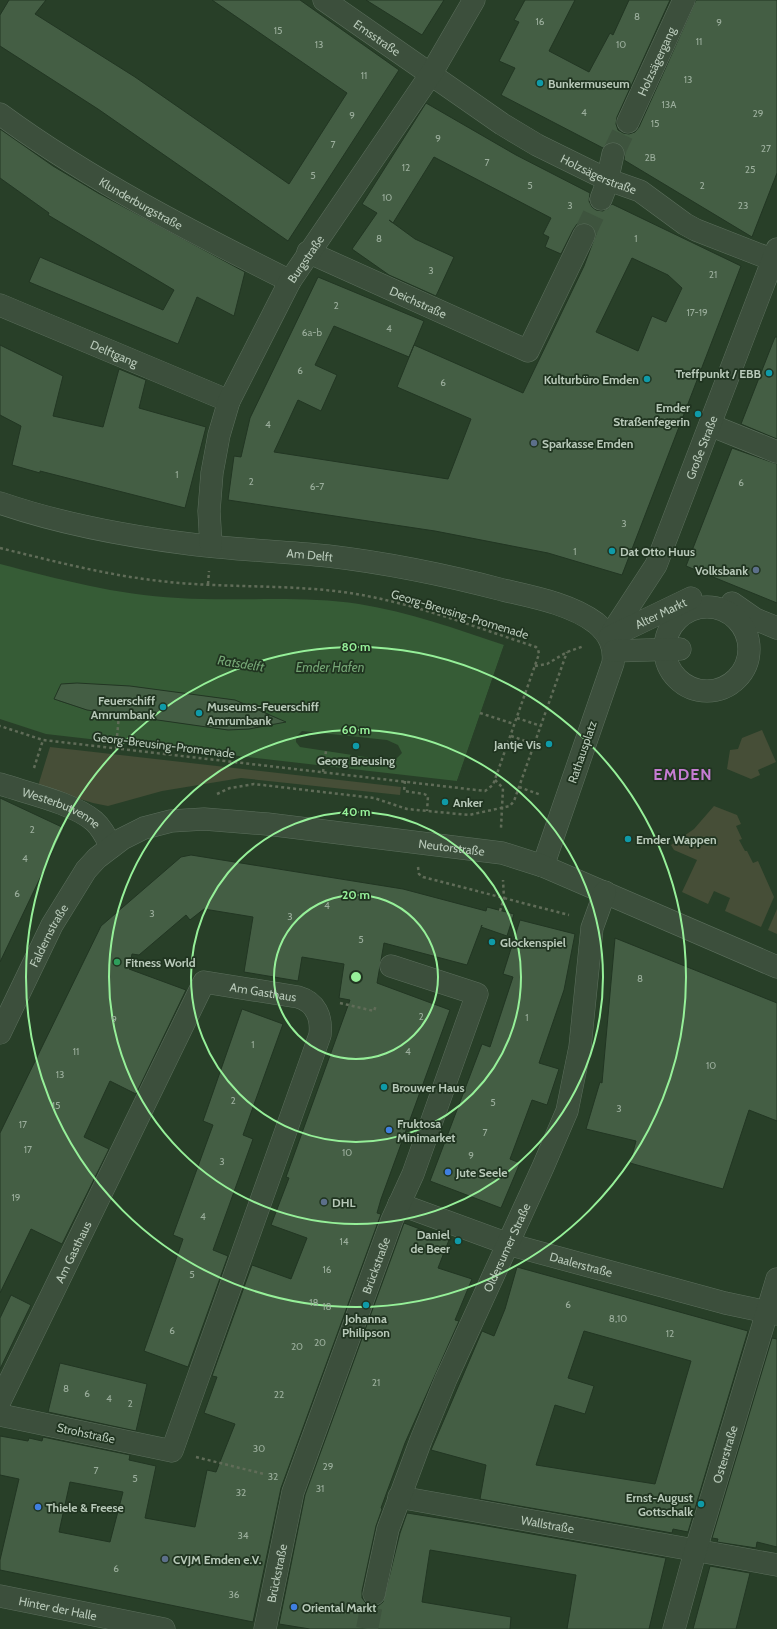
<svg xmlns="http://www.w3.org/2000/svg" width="777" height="1629" viewBox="0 0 777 1629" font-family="Cabin,sans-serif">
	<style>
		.green { fill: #464e37 }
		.water { fill: #365c36; fill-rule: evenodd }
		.pier { fill: #283f28 }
		.building { fill: #445e44; stroke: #223623; fill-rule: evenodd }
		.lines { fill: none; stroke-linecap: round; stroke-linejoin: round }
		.minor-tunnel { stroke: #3e543e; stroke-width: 22; stroke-dasharray: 22 11; stroke-linecap: butt }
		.minor-casing { stroke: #5c6f5d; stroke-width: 23 }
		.path { stroke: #606c58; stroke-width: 2.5; stroke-dasharray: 3 3; stroke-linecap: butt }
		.minor { stroke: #3c4f3c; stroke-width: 22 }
		.ring { fill: none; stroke: #96f099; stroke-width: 2 }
		.culture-dot { fill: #0f9aa8; stroke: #203420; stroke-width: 1.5 }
		.service-dot { fill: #5c6f8a; stroke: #203420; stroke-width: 1.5 }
		.leisure-dot { fill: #2e9e5b; stroke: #203420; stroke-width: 1.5 }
		.shop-dot { fill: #3f7fe0; stroke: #203420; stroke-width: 1.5 }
		.labels { text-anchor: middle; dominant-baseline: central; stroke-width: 3.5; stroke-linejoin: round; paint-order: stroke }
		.number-label { font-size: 10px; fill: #9bae9c }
		.street-label { font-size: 12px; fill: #b8c9b9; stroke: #203420 }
		.poi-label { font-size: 12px; font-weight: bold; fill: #b8c9b9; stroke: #203420; text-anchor: start }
		.water-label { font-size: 13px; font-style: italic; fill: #74a574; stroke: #203420 }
		.district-label { font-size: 16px; font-weight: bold; letter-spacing: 1px; fill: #c67dd3; stroke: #203420 }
		.centre { fill: #96f099; stroke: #203420; stroke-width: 2 }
		.ring-label { font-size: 12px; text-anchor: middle; font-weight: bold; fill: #96f099; stroke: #203420; stroke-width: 3.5; stroke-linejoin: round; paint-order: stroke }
	</style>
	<rect width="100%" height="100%" fill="#283f28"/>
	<!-- green -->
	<g class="green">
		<polygon points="762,730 776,762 758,770 760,775 751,779 727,769 730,750 738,749 742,738"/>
		<polygon points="50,747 401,787 400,795 241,778 162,791 108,806 93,803 38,786"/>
		<polygon points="714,806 737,815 741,824 736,826 742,839 739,840 745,851 747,851 753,863 758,861 774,897 761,927 725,911 730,898 714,891 708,904 682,892 697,860 674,850 671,845 694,829"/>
		<polygon points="777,909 777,934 768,930"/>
	</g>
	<!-- water -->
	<path class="water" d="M0 564C58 579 117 595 178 598 238 602 298 595 359 604 409 612 456 629 504 645L457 781 46 734 0 719ZM67 683 130 686 235 700 269 714 272 717 271 724 249 729 228 730 87 710 59 701C55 693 58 685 67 683ZM302 731 387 740 398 745 402 753 397 758 385 760 300 747 296 742V737Z"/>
	<!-- pier -->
	<polygon class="pier" points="504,645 506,645 459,781 457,781"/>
	<!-- building -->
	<g class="building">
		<polygon points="9,0 46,0 35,14 135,77 289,184 347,93 212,0 300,0 399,70 288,241 98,109 0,46 0,15"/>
		<polygon points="366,0 444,0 422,35"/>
		<polygon points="525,0 575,0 549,51 589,72 610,33 613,35 629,0 670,0 617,117 616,124 618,130 623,133 629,134 635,132 639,127 696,0 777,0 777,173 752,237 624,160 625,151 621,145 616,142 610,142 603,148 501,95 515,68 499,61 519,22 514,20"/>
		<path d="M426 103 516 155 590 193 589 201 592 207 596 210 603 211 612 204 741 266 622 575 548 553 435 531 228 500 234 456 241 457 250 418 318 277 424 321 409 357 334 326 315 365 337 375 321 411 298 400 274 452 448 479 471 419 397 387 414 345 523 393 584 266 596 234 594 228 589 224 583 223 577 224 573 230 561 254 545 247 549 237 543 234 551 218 434 157 393 223 389 220 415 239 454 257 436 296 389 275 352 249 377 213 362 204ZM632 258 668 275 682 288 666 322 652 316 638 351 596 332Z"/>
		<polygon points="0,129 53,166 98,193 245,272 234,316 197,297 178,344 29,282 40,257 163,310 174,290 48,215 49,213 0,178"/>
		<polygon points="775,337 777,337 777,439 741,424"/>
		<polygon points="0,345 63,376 53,416 103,427 119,369 146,380 139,408 206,427 185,508 40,471 40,473 12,465 21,426 0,415"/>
		<polygon points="732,448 777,464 777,603 686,566"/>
		<polygon points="77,683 130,686 235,700 286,722 249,729 228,730 87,710 54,699 61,684"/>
		<polygon points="0,798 64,828 0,962"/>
		<path d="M191 855 403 889 486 911 487 907 514 914 507 936 481 927 482 925 467 965 384 943 377 983 450 1010 381 1199 377 1213 381 1214 281 1488 253 1622 0 1570V1560L19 1479 0 1475V1436L28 1441 29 1438 42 1441 43 1437 130 1455 129 1460 156 1466 145 1518 195 1527 207 1470 216 1472 235 1424 204 1413 217 1377 212 1376 252 1265 291 1279 307 1238 271 1225 289 1178 286 1177 350 1000 339 998 344 964 302 957 298 981 244 972 253 917 204 909 190 920 186 915 139 955 132 954 129 969 186 990 136 1094 110 1081 84 1137 109 1149 62 1244 31 1229 0 1293V1133L101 926 181 857ZM70 1482 123 1492 110 1542 59 1532Z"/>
		<polygon points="520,920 575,934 564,990 539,1063 559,1069 547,1105 532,1100 510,1159 520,1163 501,1208 430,1181 482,1044 490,1047 513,977 503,974"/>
		<polygon points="615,938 777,1003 777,1121 749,1110 723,1189 630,1163 636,1141 586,1129 600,1082 602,1083"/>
		<polygon points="242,1009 283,1024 243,1135 253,1139 213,1250 228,1256 188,1367 144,1351 183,1239 173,1235 213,1125 203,1121"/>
		<polygon points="404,1223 449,1240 438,1268 472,1279 455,1320 459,1321 405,1443 381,1508 382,1509 376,1526 362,1591 362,1598 366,1603 372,1606 378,1606 383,1602 400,1533 407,1513 476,1524 666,1558 649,1629 567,1629 576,1575 430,1550 422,1602 511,1617 510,1629 310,1629 279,1624 305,1495"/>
		<path d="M517 1267 748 1331 688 1532 673 1529 672 1533 480 1499 486 1465 431 1450 482 1331 494 1336 505 1309ZM584 1331 691 1361 655 1484 536 1465 555 1405 585 1414 594 1386 568 1378Z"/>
		<polygon points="11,1295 31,1305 0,1369 0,1318"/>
		<polygon points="772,1338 777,1339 777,1547 757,1542 756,1548 717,1542 718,1539 712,1538"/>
		<polygon points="60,1363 147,1384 136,1431 48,1412"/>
		<polygon points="710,1566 750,1573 736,1629 693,1629"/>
	</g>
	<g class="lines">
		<!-- minor-tunnel -->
		<g class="minor-tunnel">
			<polyline points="613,154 628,122"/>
			<polyline points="584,235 601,199"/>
			<polyline points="367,1629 374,1594"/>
		</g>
		<defs>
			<g id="minor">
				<path id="s1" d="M324 0 502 124 537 145 606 179 640 191 685 224 696 230 773 260"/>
				<path id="s2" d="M0 114C90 180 190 231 290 281"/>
				<path id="s3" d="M628 122 684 0"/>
				<polyline points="601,199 606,186 613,154"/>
				<path id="s4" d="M308 252 528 351 584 235"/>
				<path id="s5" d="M0 305 229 401"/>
				<polyline points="710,425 777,452"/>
				<path id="s6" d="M0 503C61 524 126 536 190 544 236 550 282 551 328 556 387 563 446 575 503 590 533 597 571 604 596 623 609 634 615 646 613 663L543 866"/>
				<path id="s7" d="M211 546 209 511 212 473 219 435 229 401 290 281 431 74 474 0"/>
				<polyline points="732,603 755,619 777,628"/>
				<circle cx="707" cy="649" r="42"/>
				<path id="s8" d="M609 637 656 565 777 249"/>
				<path id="s9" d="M610 637 691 598"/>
				<polyline points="614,651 680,649"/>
				<path id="s10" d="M0 784C27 793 73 803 94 821 102 828 106 837 111 847"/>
				<path id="s11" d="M0 1033 52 925 86 870 97 858 122 839 144 828 171 821 204 819 267 824 502 853 543 866 777 967"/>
				<path id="s12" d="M399 1204 508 1244 725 1303 777 1314"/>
				<path id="s13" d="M0 1401 204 982 298 997C316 1002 322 1017 320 1035L172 1451 0 1415"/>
				<path id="s14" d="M399 1497 777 1565"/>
				<path id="s15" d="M374 1594 388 1529 421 1440 446 1379 543 1167 567 1111 580 1047 592 928 605 892"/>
				<path id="s16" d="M0 1596 164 1629"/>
				<path id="s17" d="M265 1629 293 1492 392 1220 413 1174 477 994 391 966"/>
				<path id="s18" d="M674 1629 696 1549 777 1279"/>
			</g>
		</defs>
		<!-- minor casing -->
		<use href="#minor" class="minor-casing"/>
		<!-- path -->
		<g class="path">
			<path d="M0 548C53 561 106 575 160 581 227 589 295 583 362 595 421 606 478 628 536 647L538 649 539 654 493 785 485 791 43 740 0 726"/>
			<polyline points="208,584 209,571"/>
			<polyline points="535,666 547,664 567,652 584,646"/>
			<polyline points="480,713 514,724"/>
			<polyline points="517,718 541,726"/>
			<polyline points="511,736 534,744"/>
			<polyline points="116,748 119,715"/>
			<polyline points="34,768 43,740"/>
			<polyline points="323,772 326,751"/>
			<polyline points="495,780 503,788 501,828"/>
			<polyline points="405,781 404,791 424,794 428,796 427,811"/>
			<polyline points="519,787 541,795"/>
			<polyline points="217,794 230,788 254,784 374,798 407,809 469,815 510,806 514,801 567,652"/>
			<polyline points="418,867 419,874 423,877 569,915"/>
			<polyline points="500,911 504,898 503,880"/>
			<polyline points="340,1003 374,1011 376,1005"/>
			<polyline points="196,1457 264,1474"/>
		</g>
		<!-- minor -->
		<use href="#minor" class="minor"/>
	</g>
	<!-- distance rings -->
	<g class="ring">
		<circle cx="356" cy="977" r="82"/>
		<circle cx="356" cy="977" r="165"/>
		<circle cx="356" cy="977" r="247"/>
		<circle cx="356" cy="977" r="330"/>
	</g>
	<!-- markers -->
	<g class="culture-dot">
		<circle cx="540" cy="83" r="4"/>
		<circle cx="769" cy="373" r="4"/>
		<circle cx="647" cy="379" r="4"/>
		<circle cx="698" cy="414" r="4"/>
		<circle cx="612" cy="551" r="4"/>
		<circle cx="163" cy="707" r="4"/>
		<circle cx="199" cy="713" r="4"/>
		<circle cx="549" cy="744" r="4"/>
		<circle cx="356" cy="746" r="4"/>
		<circle cx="445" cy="802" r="4"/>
		<circle cx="628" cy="839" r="4"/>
		<circle cx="492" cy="942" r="4"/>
		<circle cx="384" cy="1087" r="4"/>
		<circle cx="458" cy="1241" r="4"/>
		<circle cx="366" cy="1305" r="4"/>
		<circle cx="701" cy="1504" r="4"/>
	</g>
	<g class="service-dot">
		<circle cx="534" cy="443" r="4"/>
		<circle cx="756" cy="570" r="4"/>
		<circle cx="324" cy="1202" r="4"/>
		<circle cx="165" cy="1559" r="4"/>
	</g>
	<circle class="leisure-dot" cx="117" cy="962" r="4"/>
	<g class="shop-dot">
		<circle cx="389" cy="1130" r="4"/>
		<circle cx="448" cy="1172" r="4"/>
		<circle cx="38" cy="1507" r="4"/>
		<circle cx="294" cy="1607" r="4"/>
	</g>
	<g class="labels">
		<!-- number labels -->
		<g class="number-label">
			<text x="637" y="16">8</text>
			<text x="540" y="21">16</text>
			<text x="719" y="22">9</text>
			<text x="278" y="30">15</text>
			<text x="699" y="41">11</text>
			<text x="319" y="44">13</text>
			<text x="621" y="44">10</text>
			<text x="364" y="75">11</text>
			<text x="688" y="79">13</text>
			<text x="669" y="104">13A</text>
			<text x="584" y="112">4</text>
			<text x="758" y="113">29</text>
			<text x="352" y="115">9</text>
			<text x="655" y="123">15</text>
			<text x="438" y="138">9</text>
			<text x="333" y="144">7</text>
			<text x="766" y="148">27</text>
			<text x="650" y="157">2B</text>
			<text x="487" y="162">7</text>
			<text x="406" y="167">12</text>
			<text x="750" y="169">25</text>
			<text x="313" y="175">5</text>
			<text x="530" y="185">5</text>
			<text x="702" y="185">2</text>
			<text x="387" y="197">10</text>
			<text x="570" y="205">3</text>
			<text x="743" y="205">23</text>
			<text x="379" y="238">8</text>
			<text x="636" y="238">1</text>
			<text x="431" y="270">3</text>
			<text x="713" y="274">21</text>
			<text x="336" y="305">2</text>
			<text x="697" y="312">17-19</text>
			<text x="389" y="328">4</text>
			<text x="312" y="332">6a-b</text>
			<text x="300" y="370">6</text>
			<text x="443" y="382">6</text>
			<text x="268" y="424">4</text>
			<text x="177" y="474">1</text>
			<text x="251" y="481">2</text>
			<text x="741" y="482">6</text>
			<text x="317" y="486">6-7</text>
			<text x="624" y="523">3</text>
			<text x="575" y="551">1</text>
			<text x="32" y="829">2</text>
			<text x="25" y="858">4</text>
			<text x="17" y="893">6</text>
			<text x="327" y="905">4</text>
			<text x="152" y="913">3</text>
			<text x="290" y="916">3</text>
			<text x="361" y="939">5</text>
			<text x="640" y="978">8</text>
			<text x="421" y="1016">2</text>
			<text x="527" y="1017">1</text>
			<text x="114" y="1019">9</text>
			<text x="253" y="1044">1</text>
			<text x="76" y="1051">11</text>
			<text x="408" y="1051">4</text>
			<text x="711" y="1065">10</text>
			<text x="60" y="1074">13</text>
			<text x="233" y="1100">2</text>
			<text x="493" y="1102">5</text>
			<text x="56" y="1105">15</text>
			<text x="619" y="1108">3</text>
			<text x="23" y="1124">17</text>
			<text x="485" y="1132">7</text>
			<text x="28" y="1149">17</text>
			<text x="347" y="1152">10</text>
			<text x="471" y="1155">9</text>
			<text x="222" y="1161">3</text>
			<text x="16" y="1197">19</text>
			<text x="203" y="1216">4</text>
			<text x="344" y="1241">14</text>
			<text x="327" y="1269">16</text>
			<text x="192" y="1274">5</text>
			<text x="314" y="1302">18</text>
			<text x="568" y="1304">6</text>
			<text x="327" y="1306">18</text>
			<text x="618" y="1318">8,10</text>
			<text x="172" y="1330">6</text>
			<text x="670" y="1333">12</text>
			<text x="320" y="1342">20</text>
			<text x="297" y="1346">20</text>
			<text x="376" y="1382">21</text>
			<text x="66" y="1388">8</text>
			<text x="87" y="1393">6</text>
			<text x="279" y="1394">22</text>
			<text x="109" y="1398">4</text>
			<text x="130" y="1403">2</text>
			<text x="259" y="1448">30</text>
			<text x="328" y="1466">29</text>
			<text x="96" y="1470">7</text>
			<text x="273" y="1476">32</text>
			<text x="135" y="1478">5</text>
			<text x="320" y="1488">31</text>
			<text x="241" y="1492">32</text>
			<text x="243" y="1535">34</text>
			<text x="116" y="1568">6</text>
			<text x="234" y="1594">36</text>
		</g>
		<!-- street labels -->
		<g class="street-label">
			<text stroke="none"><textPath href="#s1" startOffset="65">Emsstraße</textPath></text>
			<text stroke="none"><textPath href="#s3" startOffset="67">Holzsägergang</textPath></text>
			<text stroke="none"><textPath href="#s1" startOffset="326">Holzsägerstraße</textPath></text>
			<text stroke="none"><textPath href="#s2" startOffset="167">Klunderburgstraße</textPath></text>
			<text stroke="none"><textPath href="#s7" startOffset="309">Burgstraße</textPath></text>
			<text stroke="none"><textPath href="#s4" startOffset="121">Deichstraße</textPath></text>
			<text stroke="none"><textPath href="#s5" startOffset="124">Delftgang</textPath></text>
			<text stroke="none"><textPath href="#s8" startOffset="212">Große Straße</textPath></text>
			<text stroke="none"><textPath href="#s6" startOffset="315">Am Delft</textPath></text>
			<text stroke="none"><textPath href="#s9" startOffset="56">Alter Markt</textPath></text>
			<text transform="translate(460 614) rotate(17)">Georg-Breusing-Promenade</text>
			<text transform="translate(164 745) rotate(7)">Georg-Breusing-Promenade</text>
			<text transform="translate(582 752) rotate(-71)">Rathausplatz</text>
			<text stroke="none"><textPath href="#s10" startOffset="66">Westerbutvenne</textPath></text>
			<text stroke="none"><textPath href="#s11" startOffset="567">Neutorstraße</textPath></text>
			<text stroke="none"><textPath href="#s11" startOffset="109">Faldernstraße</textPath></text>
			<text stroke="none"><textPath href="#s13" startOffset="526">Am Gasthaus</textPath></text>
			<text stroke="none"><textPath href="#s15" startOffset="372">Oldersumer Straße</textPath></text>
			<text stroke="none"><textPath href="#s13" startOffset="166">Am Gasthaus</textPath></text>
			<text stroke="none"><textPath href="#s12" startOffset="192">Daalerstraße</textPath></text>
			<text stroke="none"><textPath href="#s17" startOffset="381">Brückstraße</textPath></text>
			<text transform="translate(86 1433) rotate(12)">Strohstraße</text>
			<text stroke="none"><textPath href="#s18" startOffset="182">Osterstraße</textPath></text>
			<text stroke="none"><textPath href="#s14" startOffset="151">Wallstraße</textPath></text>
			<text stroke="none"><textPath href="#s17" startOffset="57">Brückstraße</textPath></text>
			<text stroke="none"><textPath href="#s16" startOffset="59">Hinter der Halle</textPath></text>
		</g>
		<!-- poi labels -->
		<g class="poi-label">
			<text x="548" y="83">Bunkermuseum</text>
			<text x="761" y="373" text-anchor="end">Treffpunkt / EBB</text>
			<text x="639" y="379" text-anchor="end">Kulturbüro Emden</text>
			<text x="690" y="407" text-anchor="end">Emder<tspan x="690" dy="14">Straßenfegerin</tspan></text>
			<text x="542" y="443">Sparkasse Emden</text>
			<text x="620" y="551">Dat Otto Huus</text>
			<text x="748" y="570" text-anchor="end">Volksbank</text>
			<text x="155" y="700" text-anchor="end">Feuerschiff<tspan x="155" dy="14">Amrumbank</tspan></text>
			<text x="207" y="706">Museums-Feuerschiff<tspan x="207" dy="14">Amrumbank</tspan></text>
			<text x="541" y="744" text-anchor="end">Jantje Vis</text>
			<text x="356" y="760" text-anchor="middle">Georg Breusing</text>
			<text x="453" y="802">Anker</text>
			<text x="636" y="839">Emder Wappen</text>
			<text x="500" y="942">Glockenspiel</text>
			<text x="125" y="962">Fitness World</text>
			<text x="392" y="1087">Brouwer Haus</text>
			<text x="397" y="1123">Fruktosa<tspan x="397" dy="14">Minimarket</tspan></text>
			<text x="456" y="1172">Jute Seele</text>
			<text x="332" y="1202">DHL</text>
			<text x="450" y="1234" text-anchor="end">Daniel<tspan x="450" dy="14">de Beer</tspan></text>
			<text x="366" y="1318" text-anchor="middle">Johanna<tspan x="366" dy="14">Philipson</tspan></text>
			<text x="693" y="1497" text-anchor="end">Ernst-August<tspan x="693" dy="14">Gottschalk</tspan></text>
			<text x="46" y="1507">Thiele &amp; Freese</text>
			<text x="173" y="1559">CVJM Emden e.V.</text>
			<text x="302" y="1607">Oriental Markt</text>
		</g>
		<!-- water labels -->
		<g class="water-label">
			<text transform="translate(241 663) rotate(9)">Ratsdelft</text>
			<text x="330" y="667">Emder Hafen</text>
		</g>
		<!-- district labels -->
		<g class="district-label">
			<text x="683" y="774">EMDEN</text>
		</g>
	</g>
	<circle cx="356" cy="977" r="6" class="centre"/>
	<g class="ring-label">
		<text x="356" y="651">80 m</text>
		<text x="356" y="734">60 m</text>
		<text x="356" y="816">40 m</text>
		<text x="356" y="899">20 m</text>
	</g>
</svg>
